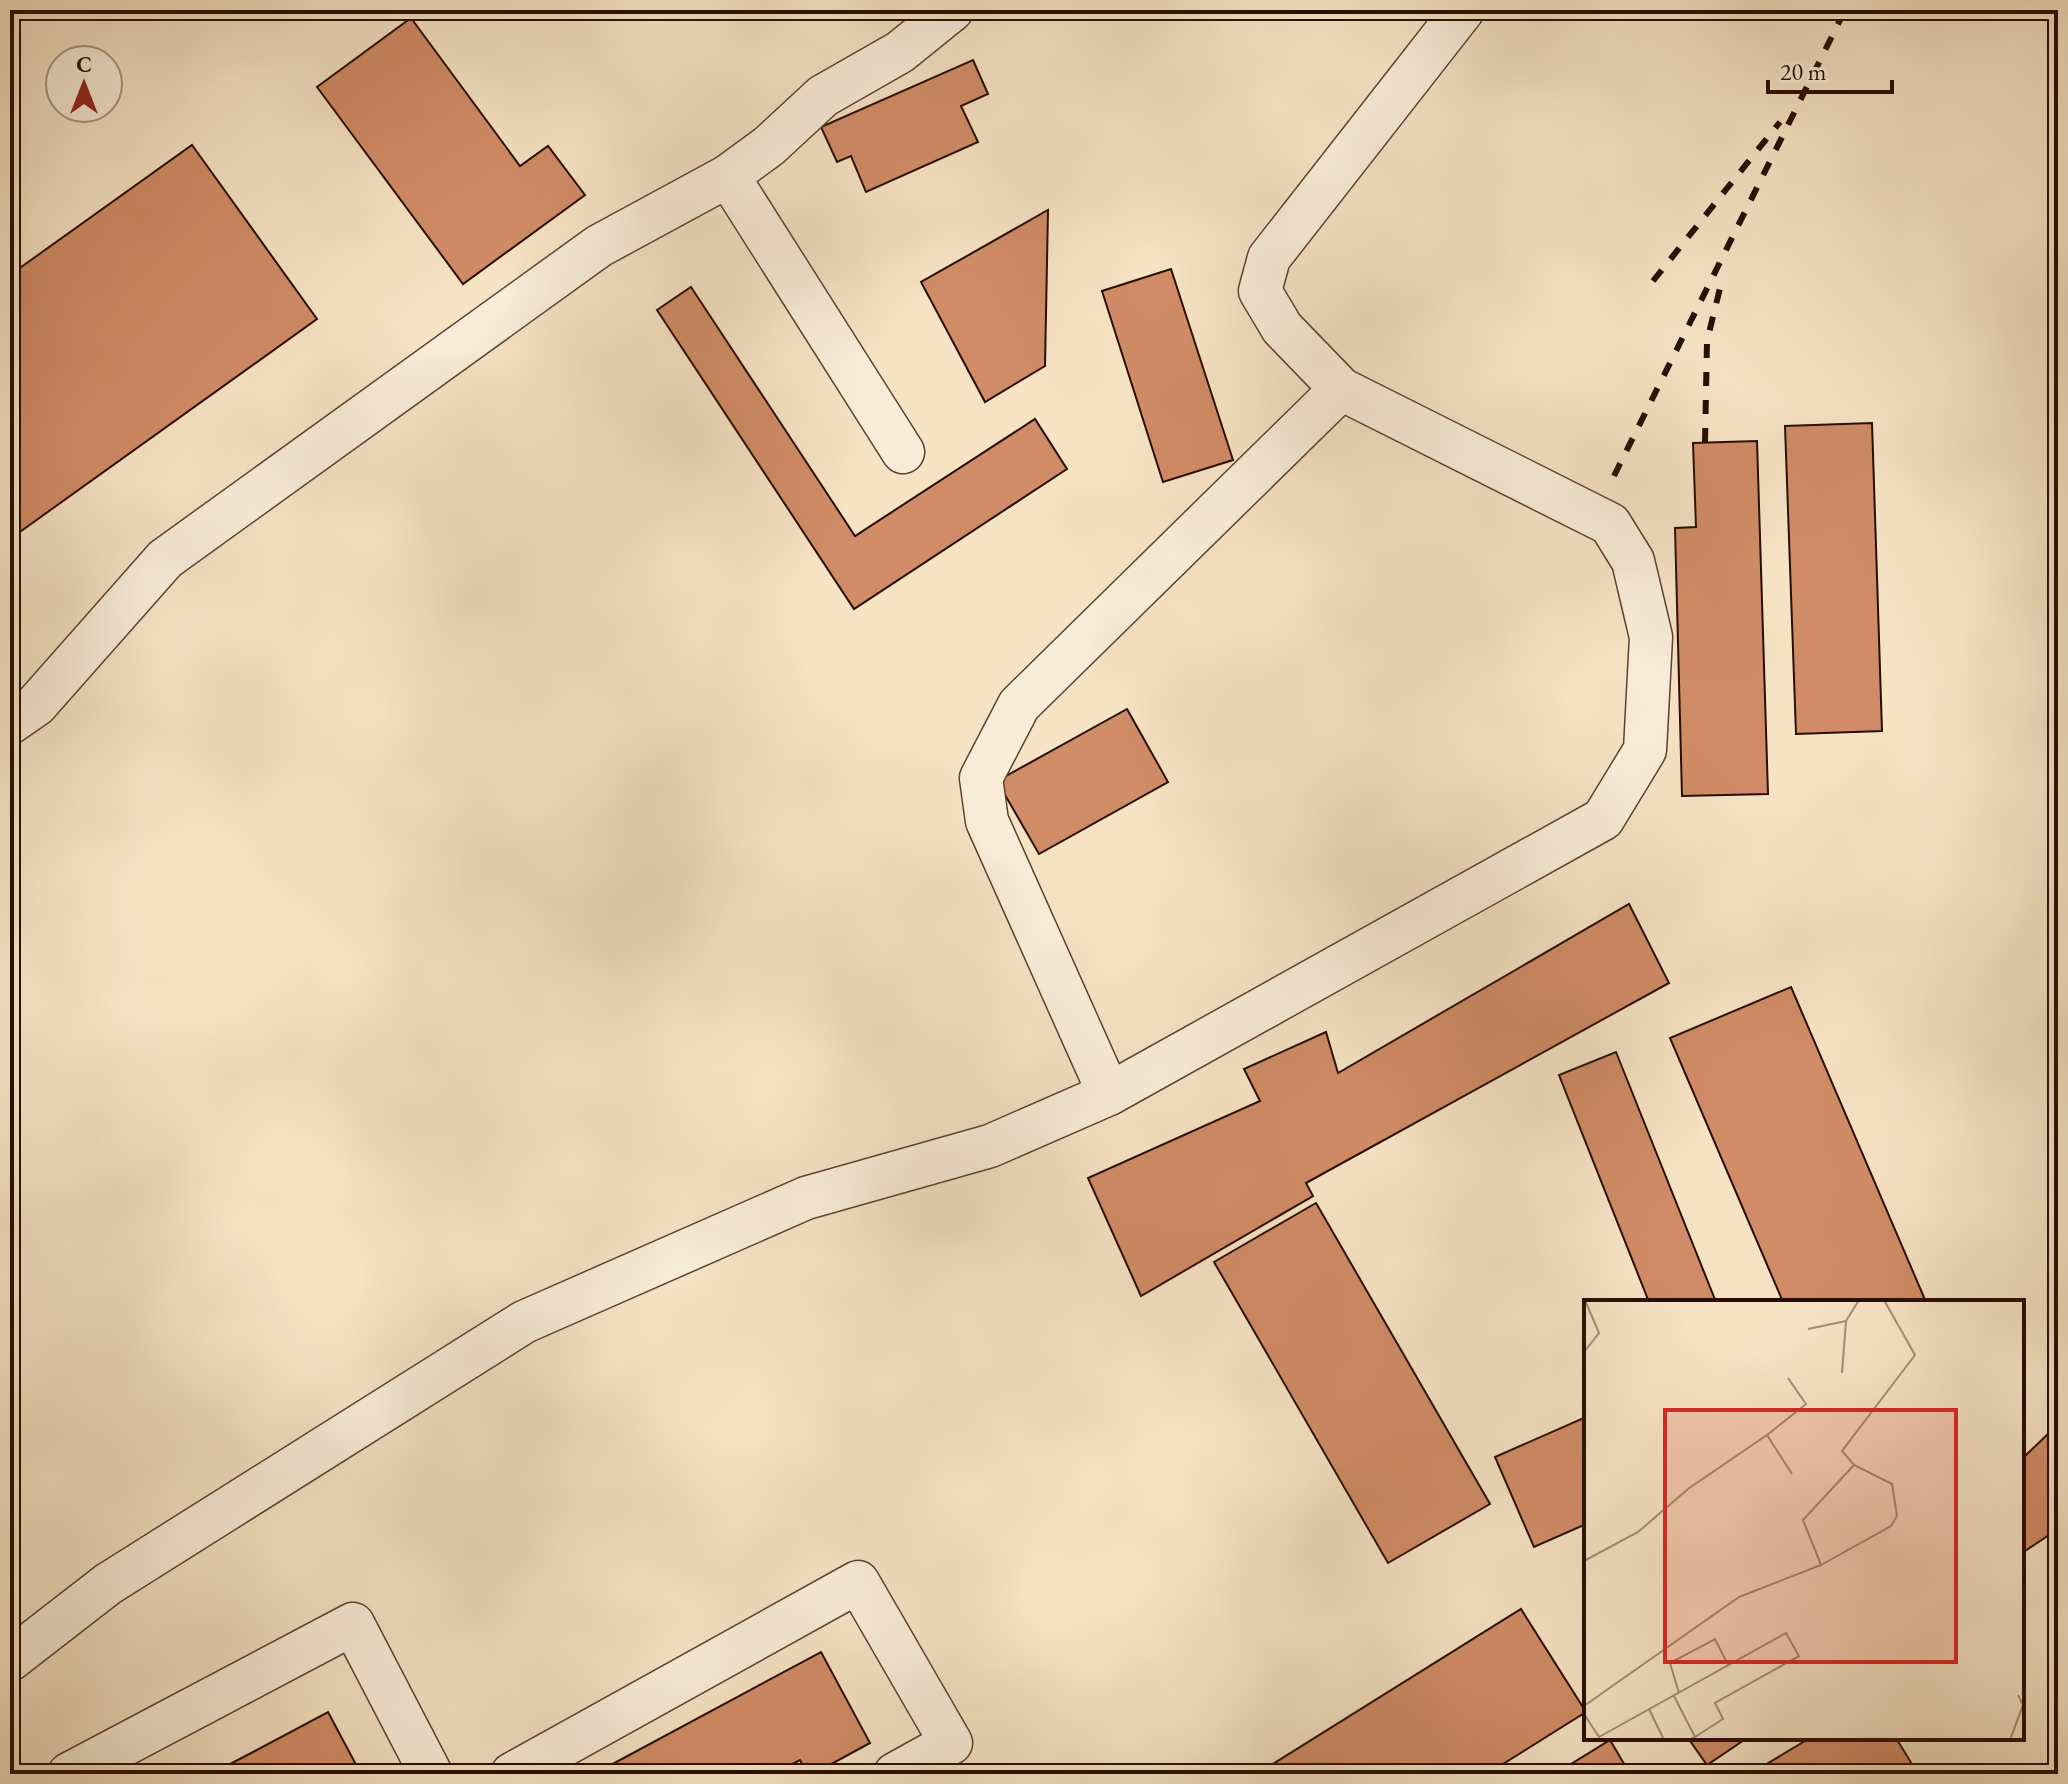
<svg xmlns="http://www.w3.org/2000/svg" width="2068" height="1784" viewBox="0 0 2068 1784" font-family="'EB Garamond',serif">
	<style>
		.building { fill: #d08c66; stroke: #290d03; stroke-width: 2 }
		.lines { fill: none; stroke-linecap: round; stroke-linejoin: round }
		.minor-casing { stroke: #5c4233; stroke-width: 45 }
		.minor { stroke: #f9edd9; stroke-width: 42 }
		.rail { stroke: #290d03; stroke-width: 6; stroke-dasharray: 14 14; stroke-linecap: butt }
		.inset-road { fill: none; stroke: #a48d77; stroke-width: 2 }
		.view { fill: #d62828; fill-opacity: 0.15; stroke: #d62828; stroke-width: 4 }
		.inset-edge { fill: none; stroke: #290d03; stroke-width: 4 }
	</style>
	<rect width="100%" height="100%" fill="#f6e3c4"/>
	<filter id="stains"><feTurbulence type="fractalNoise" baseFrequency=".0025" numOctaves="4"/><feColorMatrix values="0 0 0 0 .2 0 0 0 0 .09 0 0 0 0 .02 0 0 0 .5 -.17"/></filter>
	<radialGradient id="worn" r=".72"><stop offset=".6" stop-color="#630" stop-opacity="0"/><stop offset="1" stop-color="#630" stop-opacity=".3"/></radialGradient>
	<!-- building -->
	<g class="building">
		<polygon points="411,18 520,166 548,146 585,195 463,284 317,87"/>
		<polygon points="973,60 988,94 961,106 978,142 866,192 851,156 837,162 821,127"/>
		<polygon points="192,145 317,319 10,539 10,275"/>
		<polygon points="1048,210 1045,366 985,402 921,282"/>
		<polygon points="1171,269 1233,460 1163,482 1102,291"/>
		<polygon points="691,287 855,536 1035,419 1067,469 854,609 657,310"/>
		<polygon points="1872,423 1882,731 1796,734 1785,426"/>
		<polygon points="1757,441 1768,794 1682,796 1675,528 1696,527 1693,443"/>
		<polygon points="1127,709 1168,782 1039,854 997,781"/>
		<polygon points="1629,904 1669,983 1306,1183 1313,1196 1141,1296 1088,1178 1260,1101 1244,1069 1326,1032 1338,1073"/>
		<polygon points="1791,987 1926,1302 1783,1302 1670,1038"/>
		<polygon points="1616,1052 1716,1302 1649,1302 1559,1075"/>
		<polygon points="1316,1203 1490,1504 1388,1563 1214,1262"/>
		<polygon points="1586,1417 1586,1524 1534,1547 1495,1457"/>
		<polygon points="2058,1424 2058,1529 2022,1553 2022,1459"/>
		<polygon points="1521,1609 1586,1712 1487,1774 1272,1774 1268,1767"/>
		<polygon points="821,1652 870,1743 813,1774 807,1774 800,1760 773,1774 594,1774"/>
		<polygon points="328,1712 361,1774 211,1774 255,1751"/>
		<polygon points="1688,1738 1747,1738 1707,1765"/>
		<polygon points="1810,1738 1896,1738 1918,1774 1750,1774"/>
		<polygon points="1610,1740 1630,1774 1555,1774"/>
	</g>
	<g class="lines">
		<defs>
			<g id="minor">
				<polyline points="728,176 769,146 823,96 900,52 952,10"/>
				<polyline points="10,723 36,705 165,559 599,246 728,176 903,452"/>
				<polyline points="1109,1094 1603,819 1645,750 1651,637 1633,561 1610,524 1341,389 1282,328 1260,291 1269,258 1463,10"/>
				<polyline points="10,1660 108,1584 524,1322 806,1198 990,1146 1109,1094 987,821 981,778 1019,705 1341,389"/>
				<polyline points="69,1774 353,1624 431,1774"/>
				<polyline points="512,1774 858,1582 951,1743 895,1774"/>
			</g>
		</defs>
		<!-- minor casing -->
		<use href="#minor" class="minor-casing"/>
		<!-- minor -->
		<use href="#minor" class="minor"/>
		<!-- rail -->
		<g class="rail">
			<polyline points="1653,281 1780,122"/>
			<polyline points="1705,442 1707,341 1723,276"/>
			<polyline points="1614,476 1845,10"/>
		</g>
	</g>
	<!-- overview -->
	<g transform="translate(1584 1300)">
		<rect width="440" height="440" fill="#f6e3c4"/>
		<path class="inset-road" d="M224 29 262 21M0 52 15 33 1 0M258 73 262 21 275 0M183 135 222 104 204 78M0 261 54 232 104 189 183 135 208 174M237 265 307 226 313 216 308 184 270 165 258 151 331 55 300 0M95 393 86 363 131 339 144 365M90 396 111 437 105 440M0 406 155 297 237 265 219 220 270 165M65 409 80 440M0 414 17 440M15 437 202 333 215 356 131 403 139 419 111 437M426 440 439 405 434 395"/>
		<path class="view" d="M81 110H372V362H81Z"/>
		<rect width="440" height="440" class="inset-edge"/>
	</g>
	<!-- margin -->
	<rect width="2068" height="1784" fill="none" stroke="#f6e3c4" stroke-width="40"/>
	<rect x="12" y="12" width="2044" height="1760" fill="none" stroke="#290d03" stroke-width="4"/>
	<rect x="20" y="20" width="2028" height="1744" fill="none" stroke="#290d03" stroke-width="2"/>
	<!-- north arrow -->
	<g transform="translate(84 84)"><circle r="38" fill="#f9edd9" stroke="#a69383" stroke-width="2"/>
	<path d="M0-6L14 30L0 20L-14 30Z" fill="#8f2418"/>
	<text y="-12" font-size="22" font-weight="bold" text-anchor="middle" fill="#290d03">С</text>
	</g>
	<!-- scale -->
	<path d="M1768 80v12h124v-12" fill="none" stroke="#290d03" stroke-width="4"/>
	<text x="1780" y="80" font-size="24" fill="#290d03" stroke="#f9edd9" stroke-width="6" paint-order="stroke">20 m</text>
	<rect width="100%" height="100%" filter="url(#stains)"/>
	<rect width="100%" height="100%" fill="url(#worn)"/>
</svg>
